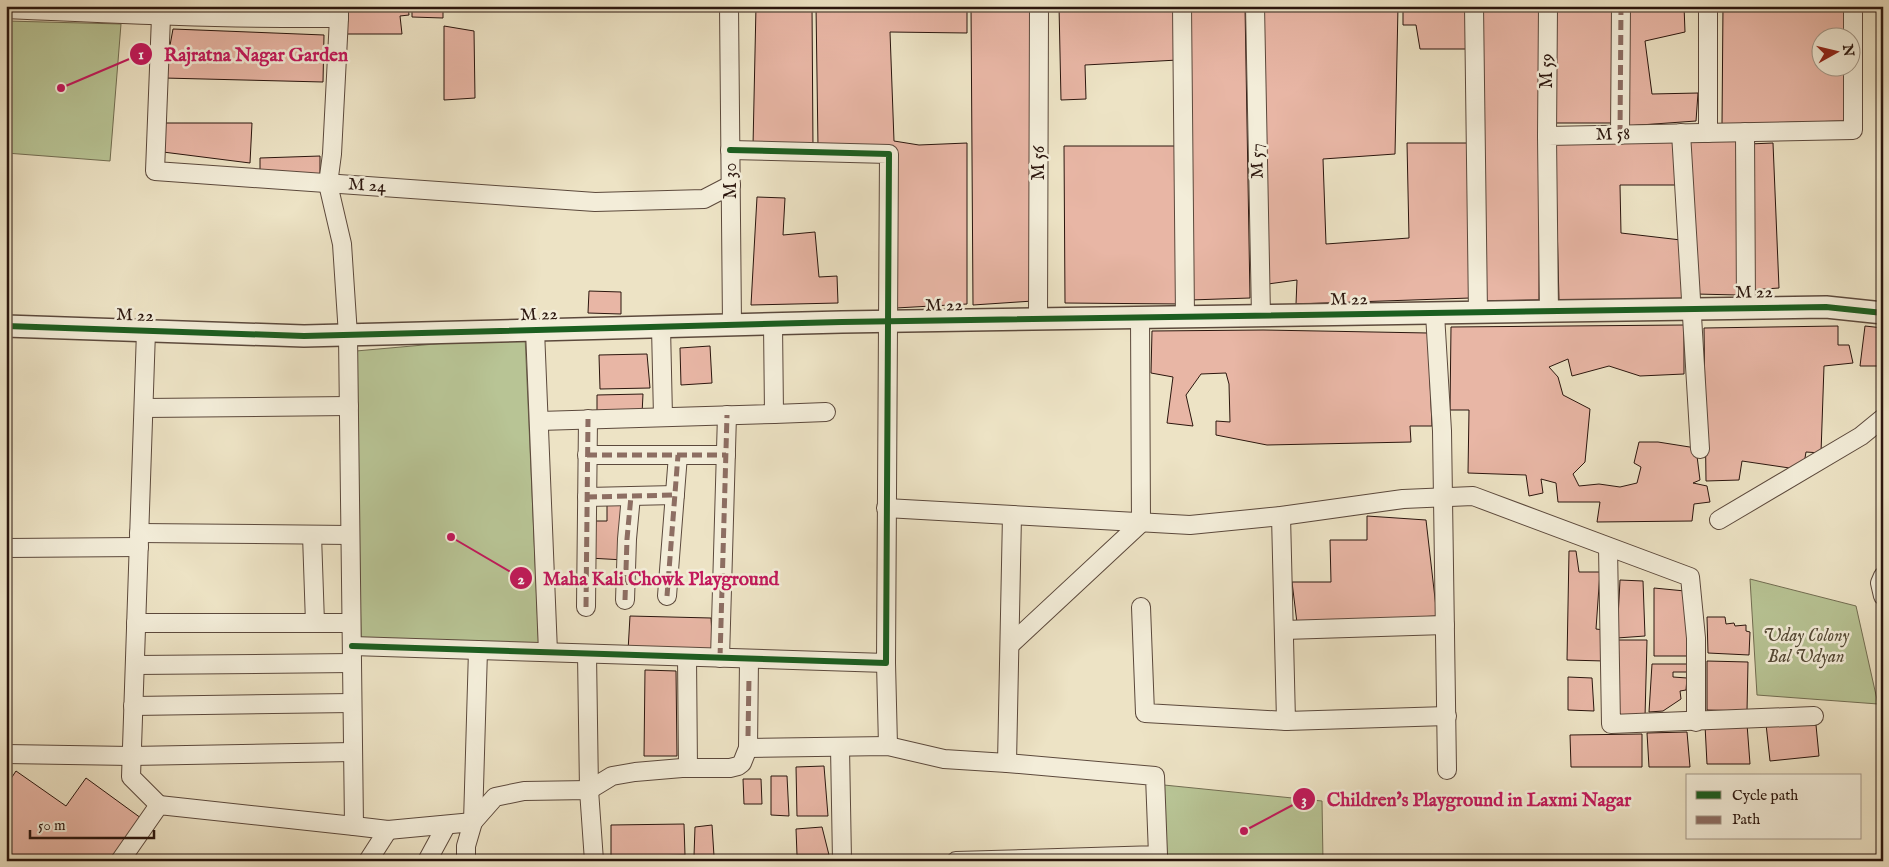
<svg xmlns="http://www.w3.org/2000/svg" width="1889" height="867" viewBox="0 0 1889 867" font-family="'IM FELL English',serif">
	<style>
		.green { fill: #b8c495; stroke: #726d52 }
		.building { fill: #e8b6a5; stroke: #2b160e }
		.lines { fill: none; stroke-linecap: round; stroke-linejoin: round }
		.minor-casing { stroke: #5c493c; stroke-width: 20 }
		.tertiary-casing { stroke: #5c493c; stroke-width: 24 }
		.minor { stroke: #f3edd9; stroke-width: 18 }
		.tertiary { stroke: #f3edd9; stroke-width: 21 }
		.quiet { stroke: #8d6e63; stroke-width: 5; stroke-dasharray: 10 5; stroke-linecap: butt }
		.cycleway-casing { stroke: #f3edd9; stroke-width: 9 }
		.cycleway { stroke: #1b5e20; stroke-width: 6 }
		.labels { text-anchor: middle; dominant-baseline: central; stroke-width: 5; stroke-linejoin: round; paint-order: stroke }
		.street-label { font-size: 18px; fill: #2b160e; stroke: #f3edd9 }
		.park-label { font-size: 18px; font-style: italic; fill: #554a36; stroke: #f3edd9 }
		.leader { fill: none; stroke: #c2185b; stroke-width: 2 }
		.callout-dot { fill: #c2185b; stroke: #f3edd9; stroke-width: 2 }
		.mark-label { font-size: 15px; text-anchor: middle; font-weight: bold; fill: #fff }
		.callout-label { font-size: 19px; text-anchor: middle; font-weight: bold; fill: #c2185b; stroke: #f3edd9; stroke-width: 5; stroke-linejoin: round; paint-order: stroke }
	</style>
	<rect width="100%" height="100%" fill="#ede3c5"/>
	<filter id="stains"><feTurbulence type="fractalNoise" baseFrequency=".004" numOctaves="4"/><feColorMatrix values="0 0 0 0 .2 0 0 0 0 .09 0 0 0 0 .02 0 0 0 .5 -.17"/></filter>
	<radialGradient id="worn" r=".72"><stop offset=".6" stop-color="#630" stop-opacity="0"/><stop offset="1" stop-color="#630" stop-opacity=".3"/></radialGradient>
	<!-- green -->
	<g class="green">
		<polygon points="6,21 121,24 110,161 6,153"/>
		<polygon points="525,336 539,649 361,641 356,351"/>
		<polygon points="1750,579 1856,606 1878,704 1757,695"/>
		<polygon points="1164,785 1322,801 1323,861 1167,861"/>
	</g>
	<!-- building -->
	<g class="building">
		<polygon points="344,6 408,6 409,15 400,16 402,34 344,34"/>
		<polygon points="412,6 443,6 443,18 412,17"/>
		<polygon points="756,6 812,6 813,149 753,146"/>
		<polygon points="816,6 967,6 967,33 890,32 894,141 919,145 967,143 967,304 896,308 896,148 818,147"/>
		<polygon points="971,6 1031,6 1033,301 973,305"/>
		<polygon points="1059,6 1178,6 1178,60 1085,65 1086,99 1061,100"/>
		<polygon points="1189,6 1245,6 1250,298 1190,300"/>
		<polygon points="1261,6 1398,6 1395,154 1323,159 1326,244 1409,238 1407,143 1471,143 1470,298 1296,304 1297,280 1268,284"/>
		<polygon points="1403,6 1467,6 1466,49 1420,49 1416,25 1403,25"/>
		<polygon points="1483,6 1540,6 1539,300 1484,301"/>
		<polygon points="1554,6 1614,6 1615,123 1555,123"/>
		<polygon points="1627,6 1684,6 1685,32 1645,41 1652,94 1698,93 1696,121 1626,126"/>
		<polygon points="1723,6 1845,6 1845,38 1822,38 1822,68 1845,68 1845,121 1722,124"/>
		<polygon points="444,26 474,31 475,98 444,100"/>
		<polygon points="173,29 324,35 323,82 164,78"/>
		<polygon points="165,123 252,123 250,163 163,152"/>
		<polygon points="1676,140 1679,185 1620,185 1621,233 1681,240 1683,302 1559,301 1555,142"/>
		<polygon points="1738,141 1738,295 1696,294 1687,142"/>
		<polygon points="1773,143 1779,288 1750,290 1749,144"/>
		<polygon points="1064,146 1178,146 1181,304 1065,303"/>
		<polygon points="320,156 320,178 260,173 260,158"/>
		<polygon points="757,197 785,198 783,235 815,232 819,277 837,276 838,303 751,305"/>
		<polygon points="589,291 621,292 621,314 588,313"/>
		<polygon points="1684,325 1684,374 1640,376 1609,366 1572,376 1568,359 1549,367 1558,377 1563,395 1590,409 1585,462 1573,474 1579,486 1599,484 1620,487 1637,483 1641,467 1634,463 1639,442 1658,442 1696,448 1700,480 1693,483 1707,486 1710,502 1694,504 1692,521 1597,522 1600,502 1558,502 1556,483 1541,479 1543,493 1529,496 1526,475 1468,473 1469,410 1450,410 1451,327"/>
		<polygon points="1838,326 1838,345 1849,345 1853,363 1824,366 1821,453 1806,452 1803,470 1742,461 1739,480 1706,481 1704,328"/>
		<polygon points="1865,326 1883,328 1883,366 1860,366"/>
		<polygon points="1263,330 1428,333 1432,426 1410,426 1411,442 1267,445 1216,435 1216,421 1230,422 1229,384 1226,373 1201,374 1186,395 1193,426 1167,423 1173,377 1151,373 1152,331"/>
		<polygon points="710,346 712,383 681,385 680,348"/>
		<polygon points="647,354 650,388 600,389 599,355"/>
		<polygon points="643,394 642,414 597,416 597,395"/>
		<polygon points="607,505 625,505 624,560 589,558 591,521 607,521"/>
		<polygon points="1367,516 1426,520 1437,616 1297,623 1292,582 1331,582 1330,540 1367,540"/>
		<polygon points="1569,551 1576,551 1579,572 1600,572 1596,629 1604,630 1604,661 1567,660"/>
		<polygon points="1620,580 1643,581 1645,636 1617,638"/>
		<polygon points="1654,588 1685,591 1689,656 1654,656"/>
		<polygon points="630,616 711,618 713,651 628,651"/>
		<polygon points="1707,617 1725,617 1726,624 1734,623 1735,626 1746,625 1746,631 1750,632 1749,655 1708,653"/>
		<polygon points="1617,640 1647,640 1645,717 1614,717"/>
		<polygon points="1707,661 1748,662 1747,711 1707,710"/>
		<polygon points="1652,664 1687,664 1687,672 1673,672 1673,677 1687,678 1686,690 1680,691 1681,699 1663,711 1649,712"/>
		<polygon points="645,670 676,671 677,756 644,756"/>
		<polygon points="1568,677 1592,678 1594,711 1568,710"/>
		<polygon points="1747,724 1750,764 1707,764 1705,725"/>
		<polygon points="1766,724 1816,725 1819,756 1770,761"/>
		<polygon points="1687,732 1690,767 1649,767 1647,733"/>
		<polygon points="1642,734 1642,767 1571,767 1570,735"/>
		<polygon points="824,766 828,816 797,816 796,767"/>
		<polygon points="16,771 66,806 86,778 145,821 116,861 6,861 6,786"/>
		<polygon points="771,776 787,776 789,816 771,815"/>
		<polygon points="743,779 761,779 762,804 744,804"/>
		<polygon points="684,824 685,855 611,857 611,825"/>
		<polygon points="712,825 714,856 694,856 695,827"/>
		<polygon points="822,827 829,855 797,855 796,829"/>
	</g>
	<g class="lines">
		<defs>
			<g id="minor">
				<polyline points="729,6 732,325"/>
				<polyline points="1182,6 1185,317"/>
				<polyline points="1255,6 1261,316"/>
				<polyline points="1474,6 1478,313"/>
				<polyline points="1708,6 1708,133"/>
				<path d="M6 9C117 14 228 19 339 18V7"/>
				<polyline points="161,17 155,171 595,202 704,199 731,185"/>
				<polyline points="1745,132 1746,308"/>
				<polyline points="1681,133 1700,449"/>
				<polyline points="1620,135 1621,6"/>
				<polyline points="1547,136 1548,6"/>
				<polyline points="1549,311 1547,136 1853,130 1853,6"/>
				<polyline points="1435,314 1442,431 1447,770"/>
				<polyline points="1038,319 1039,6"/>
				<polyline points="661,327 663,417"/>
				<polyline points="535,330 548,652"/>
				<polyline points="146,331 131,777 159,805"/>
				<polyline points="144,408 349,406"/>
				<polyline points="774,414 826,412"/>
				<polyline points="539,421 774,414 773,324"/>
				<polyline points="587,455 726,455"/>
				<polyline points="587,497 675,495"/>
				<polyline points="886,508 1190,525 1281,516 1403,499 1473,496 1690,577 1696,638 1696,722"/>
				<polyline points="1281,516 1286,721 1447,716"/>
				<polyline points="1719,520 1861,436 1883,418"/>
				<polyline points="139,533 350,535"/>
				<polyline points="312,535 315,623"/>
				<polyline points="1608,547 1611,724 1814,716"/>
				<polyline points="6,548 139,547"/>
				<polyline points="1883,576 1880,583 1883,596"/>
				<polyline points="667,596 678,455"/>
				<polyline points="625,600 627,539 631,496"/>
				<polyline points="586,607 588,419"/>
				<polyline points="1141,607 1145,713 1286,721"/>
				<polyline points="136,623 351,623"/>
				<polyline points="1284,630 1445,625"/>
				<polyline points="1010,645 1141,523 1140,318"/>
				<polyline points="352,646 886,663 889,154 730,150"/>
				<polyline points="587,654 589,790"/>
				<polyline points="687,657 688,768"/>
				<polyline points="720,658 727,415"/>
				<polyline points="886,663 888,746"/>
				<polyline points="135,665 352,663"/>
				<polyline points="133,706 352,703"/>
				<polyline points="840,747 842,861"/>
				<polyline points="748,748 888,746 944,759 1007,763 1155,776 1158,855 956,861"/>
				<polyline points="6,754 131,756 353,752"/>
				<polyline points="1007,763 1012,515"/>
				<polyline points="589,790 612,776 635,772 682,768 730,768 738,766 742,763 748,748 749,660"/>
				<polyline points="473,822 495,797 524,791 589,790 594,861"/>
				<polyline points="473,822 478,650"/>
				<polyline points="354,826 388,830 473,822 466,846 466,861"/>
				<polyline points="120,861 159,805 354,826 348,335 342,244 328,184 332,154 339,18"/>
				<polyline points="368,861 388,830"/>
				<polyline points="427,861 446,826"/>
			</g>
			<polyline id="tertiary" points="6,326 304,336 842,322 1826,307 1883,313"/>
		</defs>
		<!-- minor casing -->
		<use href="#minor" class="minor-casing"/>
		<!-- tertiary casing -->
		<use href="#tertiary" class="tertiary-casing"/>
		<!-- minor -->
		<use href="#minor" class="minor"/>
		<!-- tertiary -->
		<use href="#tertiary" class="tertiary"/>
		<!-- quiet -->
		<g class="quiet">
			<polyline points="1620,135 1621,6"/>
			<polyline points="587,455 726,455"/>
			<polyline points="587,497 675,495"/>
			<polyline points="667,596 678,455"/>
			<polyline points="625,600 627,539 631,496"/>
			<polyline points="586,607 588,419"/>
			<polyline points="720,658 727,415"/>
			<polyline points="748,736 749,677"/>
		</g>
		<defs>
			<g id="cycleway">
				<polyline points="6,326 304,336 842,322 1826,307 1883,313"/>
				<polyline points="352,646 886,663 889,154 730,150"/>
			</g>
		</defs>
		<!-- cycleway casing -->
		<use href="#cycleway" class="cycleway-casing"/>
		<!-- cycleway -->
		<use href="#cycleway" class="cycleway"/>
	</g>
	<g class="labels">
		<!-- street labels -->
		<g class="street-label">
			<text transform="translate(1547 71) rotate(-90)">M 59</text>
			<text transform="translate(1613 135) rotate(-1)">M 58</text>
			<text transform="translate(1258 161) rotate(-91)">M 57</text>
			<text transform="translate(1039 163) rotate(-90)">M 56</text>
			<text transform="translate(731 181) rotate(-90)">M 30</text>
			<text transform="translate(367 186) rotate(4)">M 24</text>
			<text transform="translate(1754 293) rotate(-1)">M 22</text>
			<text transform="translate(1349 300) rotate(-1)">M 22</text>
			<text transform="translate(944 306) rotate(-1)">M 22</text>
			<text transform="translate(539 315) rotate(-2)">M 22</text>
			<text transform="translate(135 316) rotate(2)">M 22</text>
		</g>
		<!-- park labels -->
		<g class="park-label">
			<text x="1806" y="636">Uday Colony<tspan x="1806" dy="21">Bal Udyan</tspan></text>
		</g>
	</g>
	<!-- callouts -->
	<path class="leader" d="M61 88L141 54M451 537L521 578M1244 831L1304 799"/>
	<g class="callout-dot">
		<circle cx="61" cy="88" r="5"/>
		<circle cx="451" cy="537" r="5"/>
		<circle cx="1244" cy="831" r="5"/>
		<circle cx="141" cy="54" r="12"/>
		<circle cx="521" cy="578" r="12"/>
		<circle cx="1304" cy="799" r="12"/>
	</g>
	<g class="mark-label">
		<text x="141" y="59">1</text>
		<text x="521" y="584">2</text>
		<text x="1304" y="805">3</text>
	</g>
	<g class="callout-label">
		<text x="256" y="61">Rajratna Nagar Garden</text>
		<text x="661" y="585">Maha Kali Chowk Playground</text>
		<text x="1479" y="806">Children's Playground in Laxmi Nagar</text>
	</g>
	<!-- margin -->
	<rect width="1889" height="867" fill="none" stroke="#ede3c5" stroke-width="25"/>
	<rect x="8" y="8" width="1874" height="852" fill="none" stroke="#2b160e" stroke-width="2.5"/>
	<rect x="12" y="12" width="1864" height="842" fill="none" stroke="#2b160e"/>
	<!-- legend -->
	<rect x="1686" y="774" width="175" height="65" fill="#f3edd9" stroke="#a39788"/>
	<rect x="1696" y="791" width="25" height="8" fill="#1b5e20" stroke="#a39788"/>
	<text x="1732" y="800" font-size="15" fill="#2b160e">Cycle path</text>
	<rect x="1696" y="816" width="25" height="8" fill="#8d6e63" stroke="#a39788"/>
	<text x="1732" y="824" font-size="15" fill="#2b160e">Path</text>
	<!-- north arrow -->
	<g transform="translate(1836 52) rotate(82)"><circle r="24" fill="#f3edd9" stroke="#a39788"/>
	<path d="M0-4L9 19L0 12L-9 19Z" fill="#8f2418"/>
	<text y="-8" font-size="14" font-weight="bold" text-anchor="middle" fill="#2b160e">N</text>
	</g>
	<!-- scale -->
	<path d="M30 830v8h124v-8" fill="none" stroke="#2b160e" stroke-width="2.5"/>
	<text x="38" y="830" font-size="15" fill="#2b160e" stroke="#f3edd9" stroke-width="4" paint-order="stroke">50 m</text>
	<rect width="100%" height="100%" filter="url(#stains)"/>
	<rect width="100%" height="100%" fill="url(#worn)"/>
</svg>
